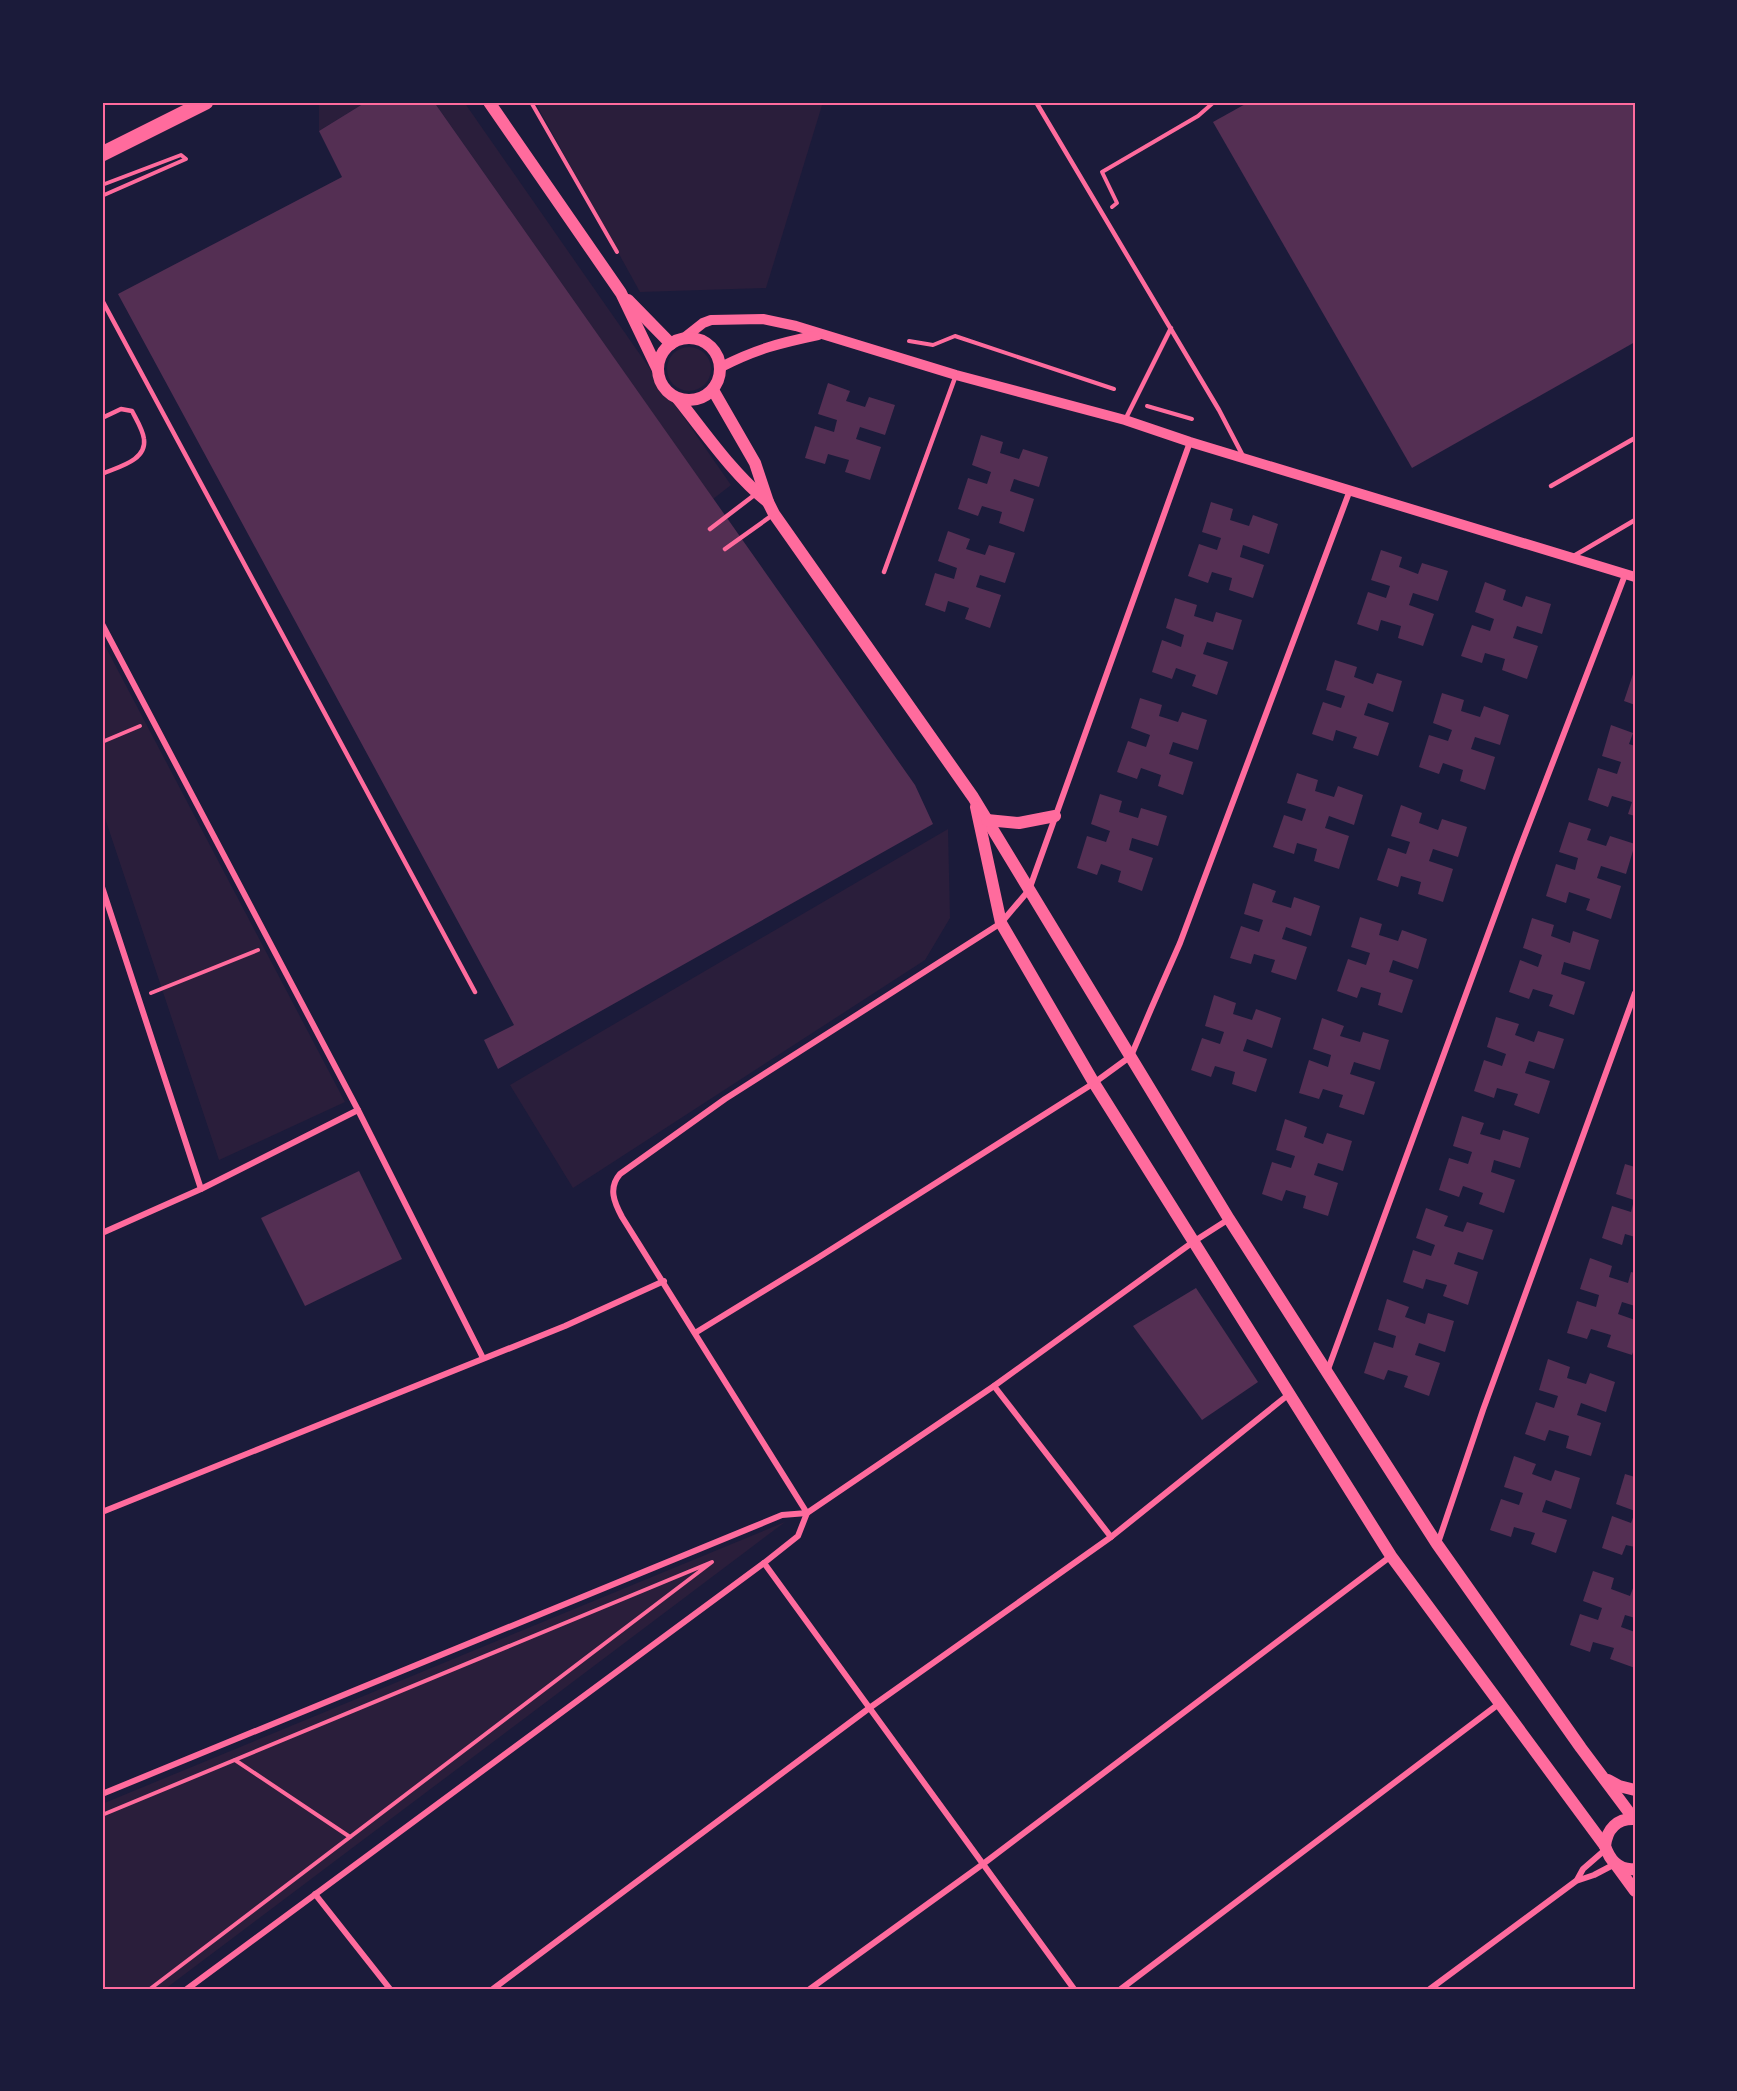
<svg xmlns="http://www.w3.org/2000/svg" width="1737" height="2091" viewBox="0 0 1737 2091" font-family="Raleway,sans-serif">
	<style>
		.green { fill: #2a1e3b }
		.building { fill: #542f53 }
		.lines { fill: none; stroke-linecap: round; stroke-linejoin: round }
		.path { stroke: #ff6b9d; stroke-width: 4 }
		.service { stroke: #ff6b9d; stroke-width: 4.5 }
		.minor { stroke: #ff6b9d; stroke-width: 6 }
		.tertiary { stroke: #ff6b9d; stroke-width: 10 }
		.secondary { stroke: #ff6b9d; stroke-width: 12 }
		.primary { stroke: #ff6b9d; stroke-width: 15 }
		.neatline { fill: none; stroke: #ff6b9d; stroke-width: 2 }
	</style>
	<rect width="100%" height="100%" fill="#1b1b3a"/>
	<!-- green -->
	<g class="green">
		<polygon points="319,102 366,102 319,131"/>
		<polygon points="434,102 464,102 731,485 713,499"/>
		<polygon points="535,102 823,102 766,288 640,292"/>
		<circle cx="689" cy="369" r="22"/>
		<polygon points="102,640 345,1102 219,1160 102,809"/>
		<polygon points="948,829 950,918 925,960 573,1188 510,1085"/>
		<polygon points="785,1522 165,1989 102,1989 102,1804"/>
	</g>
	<!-- building -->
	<g class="building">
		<polygon points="366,102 434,102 915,785 933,824 498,1069 484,1040 514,1025 118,294 342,177 319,131"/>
		<polygon points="1249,102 1635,102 1635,342 1412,468 1213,122"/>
		<polygon points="828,383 850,391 846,401 865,407 869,397 895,405 885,435 860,427 856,439 881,447 870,480 845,472 849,460 828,454 825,464 805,458 815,426 834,432 837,420 818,414"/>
		<polygon points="981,435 1003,442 1000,453 1019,459 1023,449 1048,457 1039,487 1014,479 1010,491 1034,499 1024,532 999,523 1002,512 982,506 978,516 958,509 968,478 987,484 991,472 972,465"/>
		<polygon points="1211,502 1233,509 1230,520 1249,526 1253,515 1278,524 1269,554 1243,545 1240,557 1264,565 1253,598 1229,590 1232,578 1212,572 1208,583 1188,576 1199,544 1217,550 1221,538 1202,532"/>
		<polygon points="948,531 970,539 966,549 985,555 989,545 1015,553 1005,583 980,575 976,587 1001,595 990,628 965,619 969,608 948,601 945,612 925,605 935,573 954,579 957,568 938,561"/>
		<polygon points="1381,550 1402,557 1399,567 1418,574 1422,563 1448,571 1438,601 1413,593 1409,605 1434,614 1423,646 1398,638 1401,626 1381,620 1378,631 1357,624 1368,592 1386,598 1390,586 1371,580"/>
		<polygon points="1485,582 1506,590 1503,600 1522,607 1526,596 1551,604 1542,634 1517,626 1513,638 1538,646 1527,679 1502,670 1505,659 1485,653 1482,663 1461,656 1472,625 1490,631 1494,619 1475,612"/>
		<polygon points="1175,598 1197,605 1194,616 1213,622 1216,612 1242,620 1233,650 1207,642 1203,654 1228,662 1217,695 1192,686 1196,675 1176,668 1172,679 1152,672 1162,640 1181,647 1184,635 1166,628"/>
		<polygon points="1335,660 1357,667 1354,677 1373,684 1377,673 1402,681 1393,712 1368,703 1364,715 1389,723 1378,756 1353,748 1357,737 1336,730 1333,741 1312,734 1323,702 1341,708 1345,696 1326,690"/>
		<polygon points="1635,668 1635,705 1624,701"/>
		<polygon points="1442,693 1464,700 1461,711 1480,717 1484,706 1509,715 1500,745 1475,737 1471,749 1495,757 1485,790 1460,781 1463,770 1443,763 1439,774 1419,767 1429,735 1448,741 1452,730 1433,723"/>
		<polygon points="1140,698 1162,705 1159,716 1178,722 1182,712 1207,720 1198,750 1173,742 1169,754 1193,762 1183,795 1158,786 1161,775 1141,768 1137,779 1117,772 1128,741 1146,747 1150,735 1131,728"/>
		<polygon points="1611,725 1633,733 1629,744 1635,746 1635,816 1628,814 1632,802 1612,796 1608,807 1588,800 1598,768 1617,774 1621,762 1602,756"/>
		<polygon points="1297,773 1318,780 1315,791 1334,797 1338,786 1363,795 1354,825 1329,816 1325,828 1349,836 1339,869 1314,861 1317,849 1297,843 1294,854 1273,847 1284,815 1302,821 1306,809 1287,803"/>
		<polygon points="1100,794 1122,801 1119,812 1138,818 1141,808 1167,816 1158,846 1132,838 1129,850 1153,858 1142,891 1118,882 1121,871 1101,864 1097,875 1077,868 1087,836 1106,842 1110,831 1091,824"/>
		<polygon points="1401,805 1422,813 1419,823 1438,830 1442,819 1467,827 1458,857 1433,849 1429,861 1453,869 1443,902 1418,894 1421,882 1401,876 1398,887 1377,880 1388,848 1406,854 1410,842 1391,836"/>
		<polygon points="1569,822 1591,829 1587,840 1606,846 1610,836 1635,844 1626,874 1601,866 1597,878 1621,886 1611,919 1586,910 1590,899 1569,892 1566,903 1546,896 1556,864 1575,870 1578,858 1559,852"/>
		<polygon points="1253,883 1276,891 1272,902 1291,908 1294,897 1320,906 1311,936 1286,927 1282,939 1307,947 1296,980 1271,972 1275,960 1254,954 1251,964 1230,958 1241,926 1259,932 1263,920 1244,914"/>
		<polygon points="1360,917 1382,924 1379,935 1398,941 1402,930 1427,939 1418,969 1393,960 1389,972 1413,980 1402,1013 1378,1005 1381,993 1361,987 1357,998 1337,991 1348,959 1366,965 1370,953 1351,947"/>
		<polygon points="1532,918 1554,925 1551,936 1570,943 1573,931 1599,940 1590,970 1564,962 1561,974 1585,982 1574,1015 1549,1006 1553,995 1533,989 1529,999 1509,992 1520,960 1538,967 1542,955 1523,948"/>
		<polygon points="1214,995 1236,1003 1233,1014 1252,1020 1256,1009 1281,1018 1272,1048 1247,1039 1243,1051 1267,1059 1256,1092 1232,1084 1235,1072 1215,1066 1211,1077 1191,1070 1202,1038 1220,1044 1224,1032 1205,1026"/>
		<polygon points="1496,1017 1519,1024 1515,1035 1534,1042 1538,1031 1564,1039 1554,1069 1529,1061 1525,1073 1550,1081 1539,1114 1514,1105 1518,1094 1497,1088 1494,1098 1474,1091 1484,1060 1502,1066 1506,1054 1487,1047"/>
		<polygon points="1322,1018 1344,1026 1340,1036 1360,1042 1363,1032 1389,1040 1380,1070 1354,1062 1350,1074 1375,1082 1364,1115 1339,1107 1343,1095 1323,1089 1319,1099 1299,1093 1309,1060 1328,1067 1331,1055 1313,1049"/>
		<polygon points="1462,1116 1484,1123 1480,1134 1500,1140 1503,1130 1529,1138 1520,1168 1494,1160 1491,1172 1515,1180 1504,1213 1479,1204 1483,1193 1463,1186 1459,1197 1439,1190 1449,1158 1468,1164 1472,1152 1453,1146"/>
		<polygon points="1285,1119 1307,1127 1304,1137 1323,1144 1327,1133 1352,1141 1343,1171 1318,1163 1314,1175 1338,1183 1328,1216 1303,1208 1306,1196 1286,1190 1282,1201 1262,1194 1272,1162 1291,1168 1295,1156 1276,1150"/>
		<polygon points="1625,1164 1635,1167 1635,1237 1625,1234 1622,1245 1602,1238 1612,1206 1631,1212 1634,1200 1616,1194"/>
		<polygon points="359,1171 402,1259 305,1306 261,1218"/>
		<polygon points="1426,1208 1448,1216 1444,1226 1463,1232 1467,1222 1493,1230 1483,1260 1458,1252 1454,1264 1478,1272 1468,1305 1443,1296 1447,1285 1426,1279 1423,1289 1403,1282 1413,1250 1431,1256 1435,1245 1416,1238"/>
		<polygon points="1590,1258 1612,1266 1609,1277 1628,1283 1631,1272 1635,1273 1635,1306 1622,1302 1618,1314 1635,1320 1635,1346 1632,1355 1607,1347 1611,1335 1591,1329 1587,1339 1567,1333 1577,1301 1596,1307 1599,1295 1580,1289"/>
		<polygon points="1196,1288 1258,1382 1202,1420 1133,1326"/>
		<polygon points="1387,1299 1409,1307 1405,1317 1425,1324 1428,1313 1454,1321 1445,1352 1419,1343 1415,1355 1440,1363 1429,1396 1404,1387 1408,1376 1388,1370 1384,1380 1364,1373 1374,1342 1393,1348 1396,1336 1378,1330"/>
		<polygon points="1548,1359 1570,1367 1567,1378 1586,1384 1590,1373 1615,1382 1606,1412 1581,1403 1577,1415 1601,1423 1591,1456 1566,1448 1569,1436 1549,1430 1545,1441 1525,1434 1536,1402 1554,1408 1558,1396 1539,1390"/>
		<polygon points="1514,1456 1536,1464 1532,1474 1551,1481 1555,1470 1580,1478 1571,1509 1546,1500 1542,1512 1567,1520 1556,1553 1531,1544 1535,1533 1514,1527 1511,1537 1490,1530 1501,1499 1519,1505 1523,1493 1504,1487"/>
		<polygon points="1625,1474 1635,1477 1635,1511 1616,1504"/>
		<polygon points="1635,1512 1635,1547 1626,1545 1622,1555 1602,1548 1612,1516 1631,1523"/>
		<polygon points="1593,1571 1614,1578 1611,1589 1630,1596 1635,1583 1635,1618 1625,1615 1621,1627 1635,1632 1635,1668 1610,1659 1614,1648 1593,1642 1590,1652 1570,1645 1580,1614 1598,1620 1602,1608 1583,1601"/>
	</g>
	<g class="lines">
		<!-- path -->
		<g class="path">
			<polyline points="531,102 617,252"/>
			<polyline points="102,185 181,155 186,159 104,195"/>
			<polyline points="1112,207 1117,203 1102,172 1198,116 1214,102"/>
			<polyline points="909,341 933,345 955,336 1114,389"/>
			<polyline points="1147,406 1192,419"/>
			<polyline points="102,742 140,726"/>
			<polyline points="151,993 258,950"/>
			<polyline points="235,1760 350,1837"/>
			<polyline points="102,1815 712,1562 150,1989"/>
		</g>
		<!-- service -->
		<g class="service">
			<polyline points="1036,102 1219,410 1243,456"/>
			<polyline points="102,300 475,992"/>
			<path d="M102 418 121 409 132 411C136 419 143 430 144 439 147 461 117 467 102 474"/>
			<polyline points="1125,420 1171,328"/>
			<polyline points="1551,486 1635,438"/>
			<polyline points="710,529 757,493"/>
			<polyline points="725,549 774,514"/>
			<polyline points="1572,557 1635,520"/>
			<polyline points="884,572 956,375"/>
		</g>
		<!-- minor -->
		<g class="minor">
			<polyline points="102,624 358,1110 483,1358"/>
			<polyline points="102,887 201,1189"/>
			<polyline points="102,1233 201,1189 358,1110"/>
			<polyline points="695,1333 816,1259 1094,1083 1131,1056 1151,1009 1180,943 1350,490"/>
			<polyline points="1327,1372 1516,858 1625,575"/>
			<polyline points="994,1386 1111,1537"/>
			<polyline points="102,1512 565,1326 664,1281"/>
			<polyline points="1438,1543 1483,1410 1635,993"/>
			<polyline points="764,1563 1074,1989"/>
			<path d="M102 1794 782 1515 807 1513 622 1217C614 1202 608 1188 620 1174L725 1099 1001 923 1029 890 1190 442"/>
			<polyline points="1577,1880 1583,1869 1606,1849"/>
			<polyline points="315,1894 390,1989"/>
			<polyline points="187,1989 764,1563 798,1536 807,1513 994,1386 1193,1242 1229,1219"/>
			<polyline points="493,1989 868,1709 1111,1537 1288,1395"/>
			<polyline points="810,1989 983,1864 1391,1556"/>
			<polyline points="1121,1989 1500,1703"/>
			<polyline points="1430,1989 1576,1881 1594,1875 1615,1864"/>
		</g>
		<!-- tertiary -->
		<g class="tertiary">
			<polyline points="684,338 703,323 711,320 763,319 796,326 956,375 1125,420 1190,442 1635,577"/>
			<path d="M721 367C756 349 780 343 818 335"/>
		</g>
		<!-- secondary -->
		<g class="secondary">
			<polyline points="489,102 621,293 658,370"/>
			<polyline points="628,300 671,344"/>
			<circle cx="689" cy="369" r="31"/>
			<polyline points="713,390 755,463 768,502 774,514 973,797 1229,1219 1437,1544 1581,1748 1634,1819"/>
			<path d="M678 399C706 434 733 474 768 502"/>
			<polyline points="976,807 1001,923 1094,1083 1391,1556 1605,1846"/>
			<polyline points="987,820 1019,823 1055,816"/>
			<polyline points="1608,1780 1619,1786 1635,1790"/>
			<path d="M1635 1819C1617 1818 1607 1829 1605 1846 1610 1861 1619 1871 1635 1869"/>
			<polyline points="1616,1865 1635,1891"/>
		</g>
		<!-- primary -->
		<polyline class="primary" points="102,154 206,102"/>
	</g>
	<!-- border -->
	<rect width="1737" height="2091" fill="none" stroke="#1b1b3a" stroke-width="207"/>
	<rect x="104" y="104" width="1530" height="1884" class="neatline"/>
</svg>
